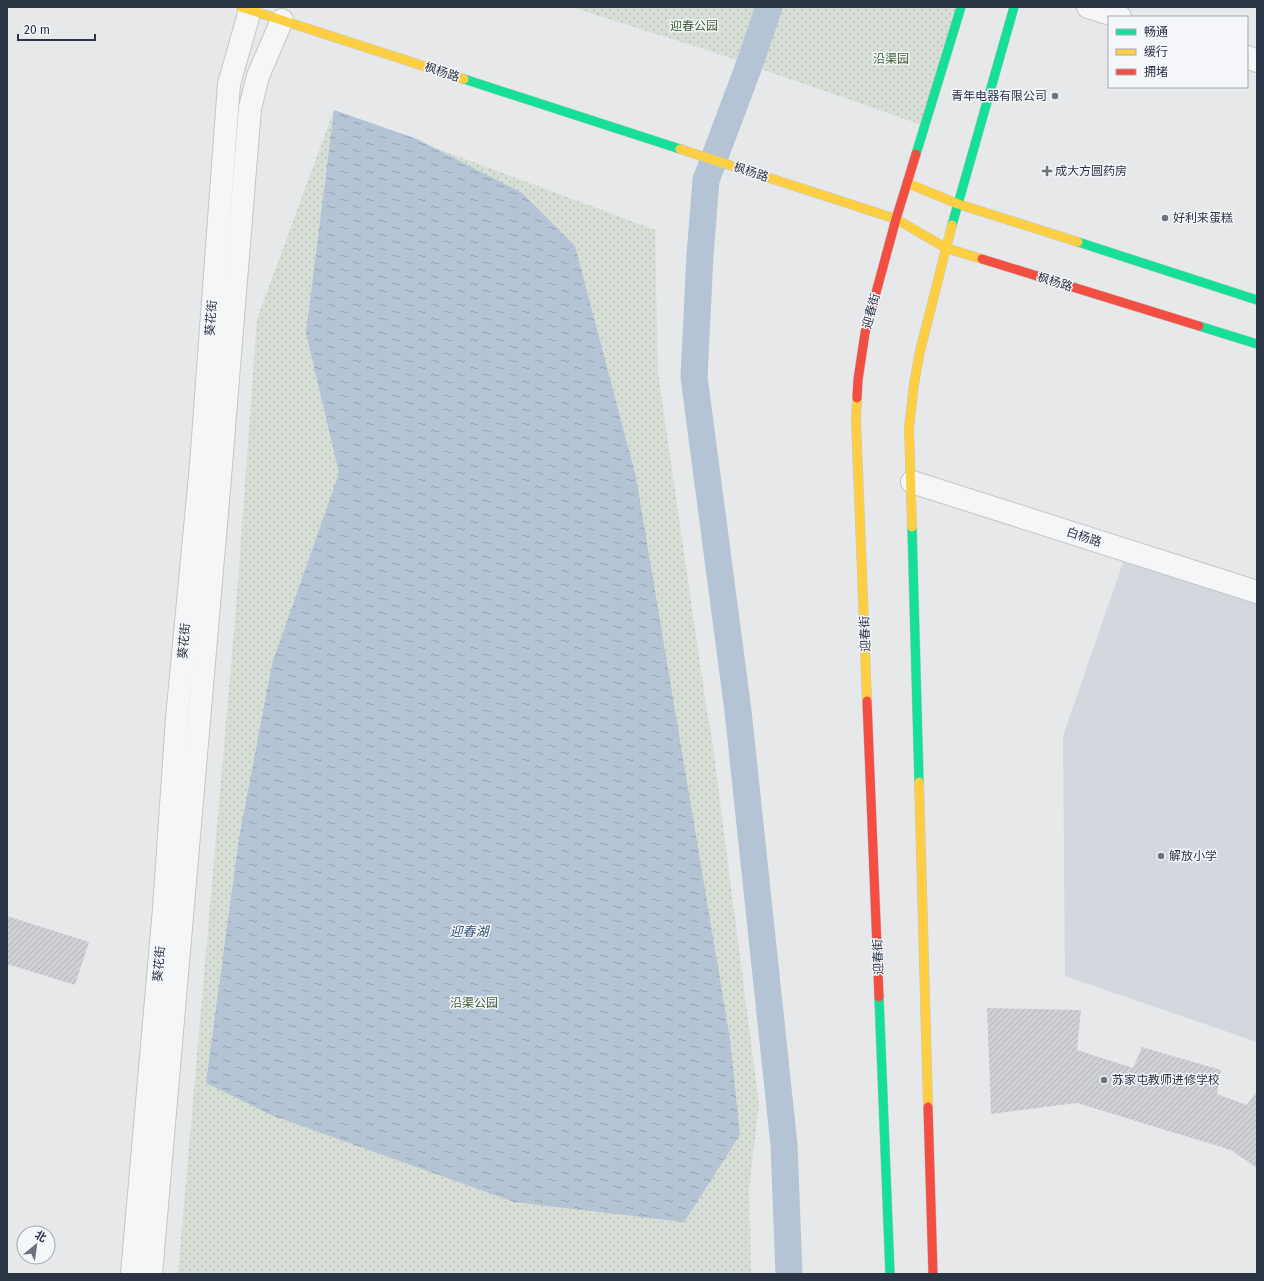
<svg xmlns="http://www.w3.org/2000/svg" width="1264" height="1281" viewBox="0 0 1264 1281" font-family="'Fira Sans','Noto Sans SC',sans-serif">
	<style>
		.built { fill: #d4d7dd }
		.grass { fill: url(#grass-dots) }
		.water { fill: url(#water-ripples) }
		.lines { fill: none; stroke-linecap: round; stroke-linejoin: round }
		.canal { stroke: #b4c4d5; stroke-width: 27 }
		.building { fill: url(#building-hatch) }
		.street-casing { stroke: #c4c6c8; stroke-width: 24 }
		.fast-casing { stroke: #c4c6c8; stroke-width: 10 }
		.slow-casing { stroke: #c4c6c8; stroke-width: 10 }
		.jam-casing { stroke: #c4c6c8; stroke-width: 10 }
		.street { stroke: #f5f6f7; stroke-width: 22 }
		.fast { stroke: #16e098; stroke-width: 9 }
		.slow { stroke: #ffcf43; stroke-width: 9 }
		.jam { stroke: #f24e42; stroke-width: 9 }
		.poi-dot { fill: #6c737f; stroke: #f4f6f9; stroke-width: 1.5 }
		.labels { text-anchor: middle; dominant-baseline: central; stroke-width: 3; stroke-linejoin: round; paint-order: stroke }
		.park-label { font-size: 12px; fill: #3f6138; stroke: #f4f6f9 }
		.street-label { font-size: 12px; fill: #2b3445; stroke: #f4f6f9 }
		.poi-label { font-size: 12px; fill: #2b3445; stroke: #f4f6f9; text-anchor: start }
		.water-label { font-size: 13px; font-style: italic; fill: #34527a; stroke: #f4f6f9 }
	</style>
	<defs>
		<pattern id="grass-dots" width="8" height="8" patternUnits="userSpaceOnUse"><rect width="8" height="8" fill="#d6ded6"/><path d="M2 2h.1M6 6h.1" fill="none" stroke="#b8bfb9" stroke-width="1.8" stroke-linecap="round"/></pattern>
		<pattern id="water-ripples" width="26" height="14" patternUnits="userSpaceOnUse"><rect width="26" height="14" fill="#b4c4d5"/><path d="M2 4q2-2 4 0t4 0M15 11q2-2 4 0t4 0" fill="none" stroke="#93a0af"/></pattern>
		<pattern id="building-hatch" width="6" height="6" patternUnits="userSpaceOnUse"><rect width="6" height="6" fill="#ced0d3"/><path d="M-1 1l2-2M0 6l6-6M5 7l2-2" fill="none" stroke="#b1b3b6"/></pattern>
	</defs>
	<rect width="100%" height="100%" fill="#e6e8ea"/>
	<!-- built -->
	<polygon class="built" points="1127,551 1257,592 1257,1042 1065,976 1063,736"/>
	<!-- grass -->
	<g class="grass">
		<polygon points="571,7 961,7 925,126 707,50"/>
		<polygon points="334,110 655,230 658,373 707,712 712,739 759,1105 749,1188 751,1274 178,1274 236,608 257,319"/>
	</g>
	<!-- water -->
	<polygon class="water" points="334,110 417,139 522,193 575,246 636,477 730,1039 740,1135 684,1222 514,1202 271,1115 206,1083 239,838 272,664 339,473 306,333"/>
	<g class="lines">
		<!-- canal -->
		<polyline class="canal" points="769,7 750,63 706,180 700,255 694,377 738,711 784,1145 789,1274"/>
	</g>
	<!-- building -->
	<g class="building">
		<polygon points="7,916 89,942 75,985 7,964"/>
		<polygon points="987,1008 1081,1010 1077,1050 1133,1068 1142,1047 1221,1070 1217,1094 1247,1105 1257,1091 1257,1168 1231,1150 1077,1103 991,1114"/>
	</g>
	<g class="lines">
		<defs>
			<g id="street">
				<polyline points="1088,7 1120,17"/>
				<polyline points="1247,57 1257,61"/>
				<polyline points="912,482 1257,592"/>
				<polyline points="132,1274 164,909 177,718 201,465 229,84 250,10"/>
				<polyline points="151,1274 219,489 250,108 258,76 282,20"/>
			</g>
			<g id="fast">
				<polyline points="464,79 680,149"/>
				<polyline points="916,154 961,7"/>
				<polyline points="952,225 1014,7"/>
				<polyline points="1078,242 1257,300"/>
				<polyline points="1199,326 1257,344"/>
				<polyline points="912,527 919,782"/>
				<polyline points="879,997 890,1274"/>
			</g>
			<g id="slow">
				<polyline points="241,7 464,79"/>
				<polyline points="680,149 896,219 946,248 982,259"/>
				<polyline points="907,183 958,204 1078,242"/>
				<polyline points="857,398 856,420 867,701"/>
				<polyline points="912,527 909,428 914,384 920,351 952,225"/>
				<polyline points="919,782 928,1107"/>
			</g>
			<g id="jam">
				<polyline points="982,259 1199,326"/>
				<polyline points="857,398 858,380 865,333 896,219 916,154"/>
				<polyline points="867,701 879,997"/>
				<polyline points="928,1107 933,1274"/>
			</g>
		</defs>
		<!-- street casing -->
		<use href="#street" class="street-casing"/>
		<!-- fast casing -->
		<use href="#fast" class="fast-casing"/>
		<!-- slow casing -->
		<use href="#slow" class="slow-casing"/>
		<!-- jam casing -->
		<use href="#jam" class="jam-casing"/>
		<!-- street -->
		<use href="#street" class="street"/>
		<!-- fast -->
		<use href="#fast" class="fast"/>
		<!-- slow -->
		<use href="#slow" class="slow"/>
		<!-- jam -->
		<use href="#jam" class="jam"/>
	</g>
	<!-- markers -->
	<g class="poi-dot">
		<circle cx="1055" cy="96" r="4"/>
		<path d="M1045 165h4v4h4v4h-4v4h-4v-4h-4v-4h4z"/>
		<circle cx="1165" cy="218" r="4"/>
		<circle cx="1161" cy="856" r="4"/>
		<circle cx="1104" cy="1080" r="4"/>
	</g>
	<g class="labels">
		<!-- park labels -->
		<g class="park-label">
			<text x="694" y="26">迎春公园</text>
			<text x="891" y="59">沿渠园</text>
			<text x="474" y="1003">沿渠公园</text>
		</g>
		<!-- street labels -->
		<g class="street-label">
			<text transform="translate(442 72) rotate(18)">枫杨路</text>
			<text transform="translate(751 172) rotate(18)">枫杨路</text>
			<text transform="translate(1055 282) rotate(17)">枫杨路</text>
			<text transform="translate(871 311) rotate(-75)">迎春街</text>
			<text transform="translate(211 318) rotate(-86)">葵花街</text>
			<text transform="translate(1084 537) rotate(18)">白杨路</text>
			<text transform="translate(865 634) rotate(-92)">迎春街</text>
			<text transform="translate(184 641) rotate(-85)">葵花街</text>
			<text transform="translate(878 957) rotate(-92)">迎春街</text>
			<text transform="translate(159 964) rotate(-85)">葵花街</text>
		</g>
		<!-- poi labels -->
		<g class="poi-label">
			<text x="1047" y="96" text-anchor="end">青年电器有限公司</text>
			<text x="1055" y="171">成大方圆药房</text>
			<text x="1173" y="218">好利来蛋糕</text>
			<text x="1169" y="856">解放小学</text>
			<text x="1112" y="1080">苏家屯教师进修学校</text>
		</g>
		<!-- water labels -->
		<g class="water-label">
			<text x="469" y="931">迎春湖</text>
		</g>
	</g>
	<!-- border -->
	<rect width="1264" height="1281" fill="none" stroke="#2b3445" stroke-width="16"/>
	<!-- legend -->
	<rect x="1108" y="16" width="140" height="72" fill="#f4f6f9" stroke="#a4a8b1"/>
	<rect x="1116" y="29" width="20" height="6" fill="#16e098" stroke="#a4a8b1"/>
	<text x="1144" y="36" font-size="12" fill="#2b3445">畅通</text>
	<rect x="1116" y="49" width="20" height="6" fill="#ffcf43" stroke="#a4a8b1"/>
	<text x="1144" y="56" font-size="12" fill="#2b3445">缓行</text>
	<rect x="1116" y="69" width="20" height="6" fill="#f24e42" stroke="#a4a8b1"/>
	<text x="1144" y="76" font-size="12" fill="#2b3445">拥堵</text>
	<!-- north arrow -->
	<g transform="translate(36 1245) rotate(29)"><circle r="19" fill="#f4f6f9" stroke="#a4a8b1"/>
	<path d="M0-3L7 15L0 10L-7 15Z" fill="#6c737f"/>
	<text y="-6" font-size="11" font-weight="bold" text-anchor="middle" fill="#2b3445">北</text>
	</g>
	<!-- scale -->
	<path d="M18 34v6h77v-6" fill="none" stroke="#2b3445" stroke-width="2"/>
	<text x="24" y="34" font-size="12" fill="#2b3445" stroke="#f4f6f9" stroke-width="3" paint-order="stroke">20 m</text>
</svg>
